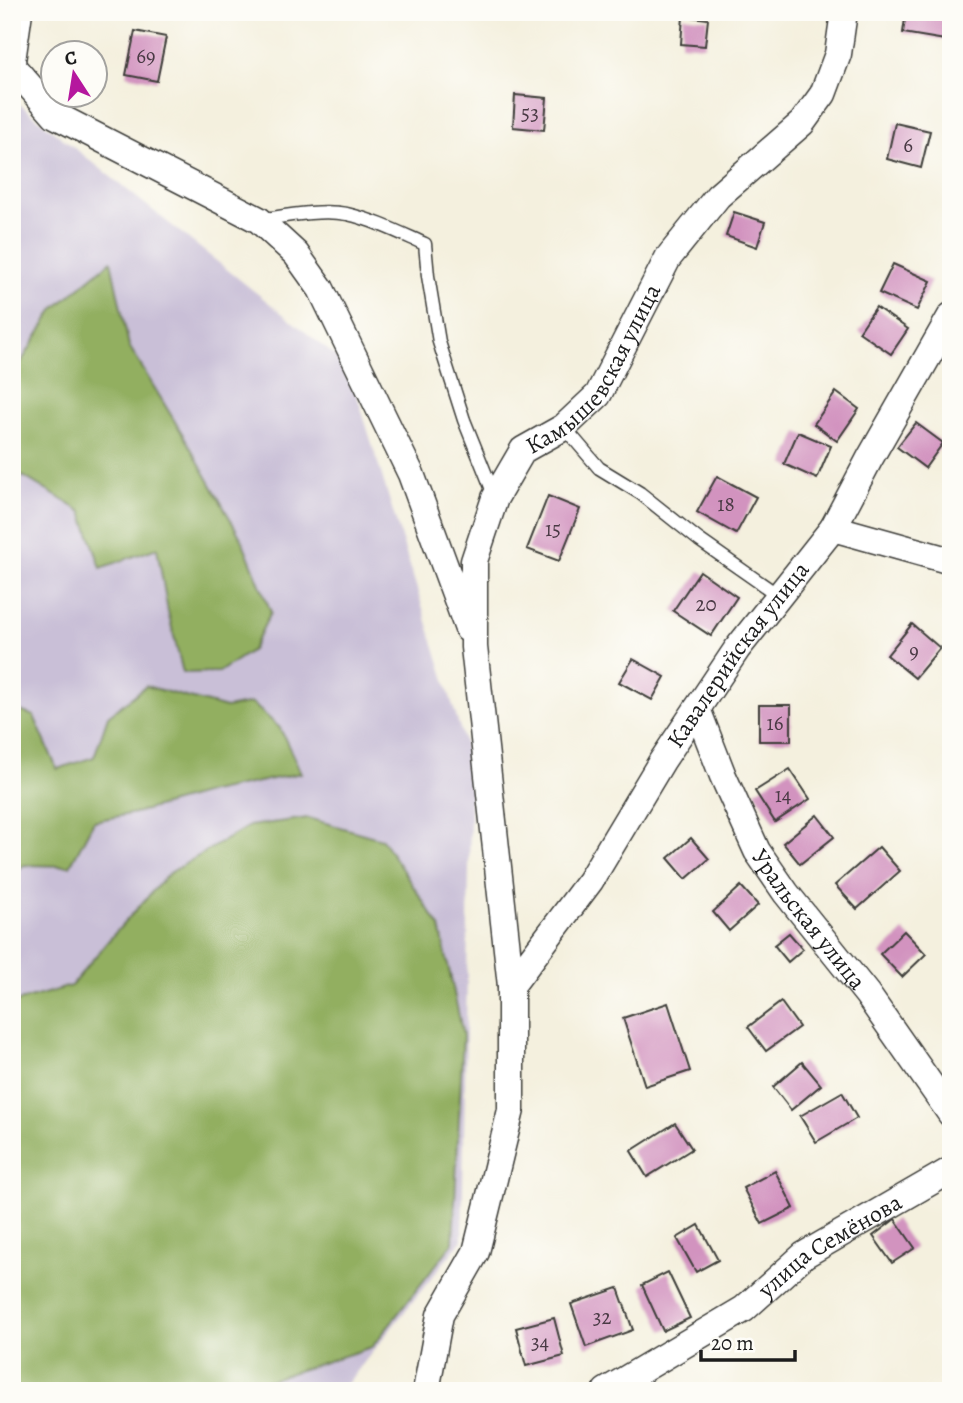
<svg xmlns="http://www.w3.org/2000/svg" width="963" height="1403" viewBox="0 0 963 1403" font-family="Alegreya,serif">
	<style>
		.industrial { fill: #c9bfd7 }
		.forest { fill: #92af61; stroke: #57663e; stroke-width: 2 }
		.building { fill: #d293bf }
		.lines { fill: none; stroke-linecap: round; stroke-linejoin: round }
		.lane-casing { stroke: #3c3c39; stroke-width: 15 }
		.street-casing { stroke: #3c3c39; stroke-width: 29 }
		.lane { stroke: #fff; stroke-width: 12 }
		.street { stroke: #fff; stroke-width: 26 }
		.labels { text-anchor: middle; dominant-baseline: central; stroke-width: 5; stroke-linejoin: round; paint-order: stroke }
		.number-label { font-size: 21px; fill: #4a3a45 }
		.street-label { font-size: 24px; fill: #1c1c1c; stroke: #fdfcf7 }
	</style>
	<rect width="100%" height="100%" fill="#fdfcf7"/>
	<filter id="ink" filterUnits="userSpaceOnUse"><feTurbulence type="fractalNoise" baseFrequency=".0143" numOctaves="2"/><feDisplacementMap in="SourceGraphic" scale="14" xChannelSelector="R" yChannelSelector="G"/><feConvolveMatrix kernelMatrix="1 2 1 2 8 2 1 2 1" color-interpolation-filters="sRGB"/></filter>
	<filter id="wash" filterUnits="userSpaceOnUse"><feTurbulence type="fractalNoise" baseFrequency=".00686" numOctaves="4" result="noise"/><feDisplacementMap in="SourceGraphic" scale="28" xChannelSelector="R" yChannelSelector="G"/><feGaussianBlur stdDeviation="1.57" result="paint"/><feColorMatrix in="noise" values="0 0 0 0 0 0 0 0 0 0 0 0 0 0 0 0 0 1.4 0 .05"/><feComposite in="paint" operator="in"/></filter>
	<g filter="url(#wash)">
		<rect width="100%" height="100%" fill="#f4f0de"/>
		<!-- industrial -->
		<polygon class="industrial" points="12,98 348,366 471,764 462,1240 341,1391 12,1391"/>
		<!-- forest -->
		<g class="forest">
			<polygon points="111,261 129,346 188,443 242,540 271,612 252,650 219,672 183,673 168,612 157,548 101,568 82,512 23,476 12,484 12,365 18,367 54,309"/>
			<polygon points="146,686 226,708 252,703 280,728 301,773 211,792 135,813 94,821 70,866 23,865 12,877 12,708 34,716 57,769 94,757 108,716"/>
			<polygon points="308,818 382,839 440,927 463,1035 453,1243 372,1347 235,1391 24,1391 12,1386 12,1003 71,986 108,941 168,874 249,826"/>
		</g>
		<g id="blocks">
			<!-- building -->
			<g class="building">
				<polygon points="906,12 951,12 951,41 903,33"/>
				<polygon points="683,16 708,19 705,46 681,44"/>
				<polygon points="135,31 166,37 157,81 126,75"/>
				<polygon points="515,95 547,98 544,130 513,127"/>
				<polygon points="895,123 930,131 921,168 887,159"/>
				<polygon points="734,212 765,222 757,247 726,236"/>
				<polygon points="893,264 931,281 917,310 879,293"/>
				<polygon points="876,307 908,329 891,354 859,332"/>
				<polygon points="836,392 859,409 837,441 814,424"/>
				<polygon points="916,423 943,443 925,468 897,447"/>
				<polygon points="798,432 831,446 817,479 784,464"/>
				<polygon points="717,476 756,497 736,534 697,512"/>
				<polygon points="548,496 580,509 559,561 527,549"/>
				<polygon points="700,571 737,597 711,636 673,611"/>
				<polygon points="912,624 940,648 915,678 887,655"/>
				<polygon points="633,659 665,677 652,700 619,682"/>
				<rect x="759" y="705" width="32" height="36"/>
				<polygon points="790,769 810,799 775,822 755,791"/>
				<polygon points="817,815 834,837 800,864 783,843"/>
				<polygon points="691,838 709,859 686,879 668,858"/>
				<polygon points="879,847 900,871 857,909 835,885"/>
				<polygon points="741,886 758,905 729,931 713,912"/>
				<polygon points="904,931 926,954 902,977 880,954"/>
				<polygon points="789,933 803,949 788,962 774,945"/>
				<polygon points="781,1002 799,1027 766,1051 748,1027"/>
				<polygon points="668,1003 690,1071 645,1086 623,1018"/>
				<polygon points="802,1062 821,1085 791,1110 773,1087"/>
				<polygon points="842,1092 857,1118 816,1142 800,1116"/>
				<polygon points="675,1123 692,1149 647,1177 631,1151"/>
				<polygon points="775,1171 794,1208 762,1224 743,1188"/>
				<polygon points="895,1219 915,1248 892,1263 873,1236"/>
				<polygon points="699,1225 718,1260 696,1272 677,1238"/>
				<polygon points="668,1272 690,1318 663,1331 642,1285"/>
				<polygon points="618,1288 633,1330 586,1347 571,1304"/>
				<polygon points="554,1318 564,1356 526,1366 516,1328"/>
			</g>
		</g>
	</g>
	<g filter="url(#ink)">
		<use href="#blocks" fill-opacity="0" stroke="#3c3c39" stroke-width="2"/>
		<g class="lines">
			<defs>
				<g id="lane">
					<path d="M259 220C286 216 321 209 347 214 374 220 400 233 425 244L428 276 439 342 464 420 495 497"/>
					<polyline points="564,427 599,468 640,493 699,540 779,596"/>
				</g>
				<g id="street">
					<polyline points="12,61 19,12"/>
					<polyline points="12,66 55,115 259,220 296,254 321,289 411,474 468,629"/>
					<polyline points="833,528 951,561"/>
					<path id="s1" d="M697 709 723 776 757 851 786 893 867 994 951 1114"/>
					<path id="s2" d="M511 986 590 881 662 761 737 649 833 528 870 458 951 316"/>
					<path id="s3" d="M426 1391 440 1315 476 1252 511 1110V986L474 647V561L495 498 523 450 564 427 598 395 668 258 718 196 802 123 823 94 838 54 844 12"/>
					<path id="s4" d="M606 1391 744 1309 804 1255 951 1170"/>
				</g>
			</defs>
			<!-- lane casing -->
			<use href="#lane" class="lane-casing"/>
			<!-- street casing -->
			<use href="#street" class="street-casing"/>
			<!-- lane -->
			<use href="#lane" class="lane"/>
			<!-- street -->
			<use href="#street" class="street"/>
		</g>
	</g>
	<g class="labels">
		<!-- number labels -->
		<g class="number-label">
			<text x="146" y="56">69</text>
			<text x="530" y="113">53</text>
			<text x="908" y="145">6</text>
			<text x="726" y="504">18</text>
			<text x="553" y="529">15</text>
			<text x="706" y="604">20</text>
			<text x="914" y="651">9</text>
			<text x="775" y="723">16</text>
			<text x="783" y="795">14</text>
			<text x="602" y="1317">32</text>
			<text x="540" y="1342">34</text>
		</g>
		<!-- street labels -->
		<g class="street-label">
			<text stroke="none"><textPath href="#s3" startOffset="1080">Камышевская улица</textPath></text>
			<text stroke="none"><textPath href="#s2" startOffset="402">Кавалерийская улица</textPath></text>
			<text stroke="none"><textPath href="#s1" startOffset="240">Уральская улица</textPath></text>
			<text stroke="none"><textPath href="#s4" startOffset="268">улица Семёнова</textPath></text>
		</g>
	</g>
	<!-- margin -->
	<rect width="963" height="1403" fill="none" stroke="#fdfcf7" stroke-width="42"/>
	<!-- north arrow -->
	<g transform="translate(74 74) rotate(348)"><circle r="33" fill="#fdfcf7" stroke="#a3a29f" stroke-width="2"/>
	<path d="M0-5L12 26L0 18L-12 26Z" fill="#b5179e"/>
	<text y="-10" font-size="19" font-weight="bold" text-anchor="middle" fill="#1c1c1c">С</text>
	</g>
	<!-- scale -->
	<path d="M701 1350v10h94v-10" fill="none" stroke="#1c1c1c" stroke-width="3.5"/>
	<text x="711" y="1350" font-size="21" fill="#1c1c1c" stroke="#fdfcf7" stroke-width="5" paint-order="stroke">20 m</text>
</svg>
